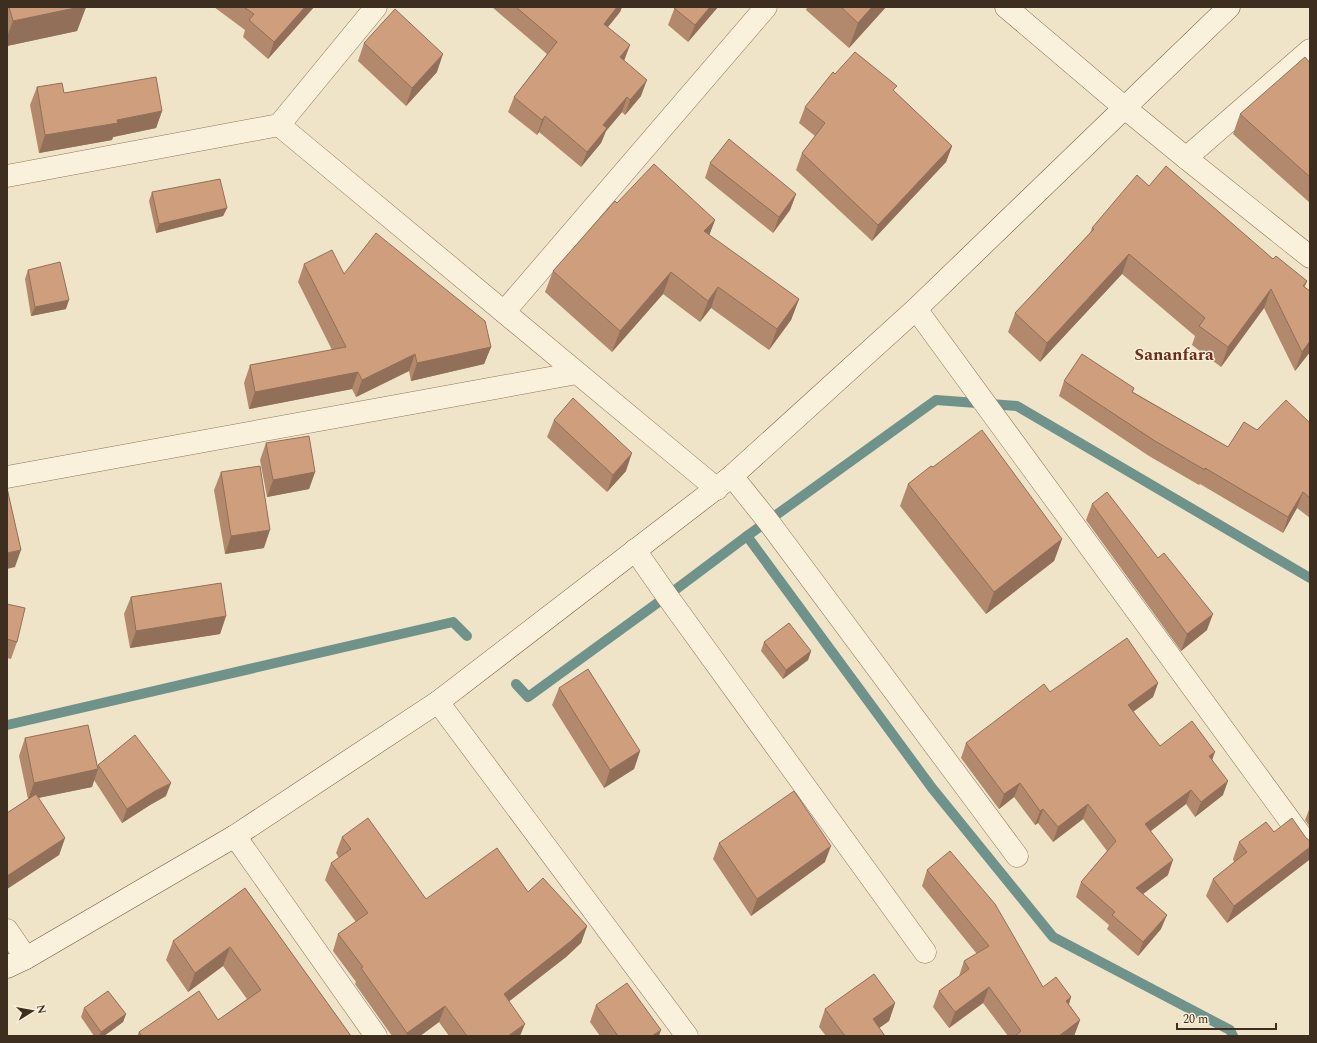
<svg xmlns="http://www.w3.org/2000/svg" width="1317" height="1043" viewBox="0 0 1317 1043" font-family="Spectral,serif">
	<style>
		.lines { fill: none; stroke-linecap: round; stroke-linejoin: round }
		.stream { stroke: #6f938a; stroke-width: 10 }
		.street-casing { stroke: #8d765c; stroke-width: 23 }
		.secondary-casing { stroke: #6f573f; stroke-width: 23 }
		.street { stroke: #faf1dc; stroke-width: 22 }
		.secondary { stroke: #faf1dc; stroke-width: 22 }
		.wall { fill: #b2896c }
		.shaded-wall { fill: #916f58 }
		.building { fill: #cf9f7d; stroke: #916f58 }
		.labels { text-anchor: middle; dominant-baseline: central; stroke-width: 3; stroke-linejoin: round; paint-order: stroke }
		.district-label { font-size: 17px; font-weight: bold; fill: #6b2e1e; stroke: #f7eed8 }
	</style>
	<rect width="100%" height="100%" fill="#f0e4c8"/>
	<g class="lines">
		<!-- stream -->
		<g class="stream">
			<polyline points="747,536 932,788 1053,937 1230,1030 1233,1036"/>
			<polyline points="516,684 528,697 667,596 747,536 936,400 1017,406 1310,578"/>
			<polyline points="7,725 453,622 467,636"/>
		</g>
		<defs>
			<g id="street">
				<polyline points="1125,108 1186,158 1310,257"/>
				<polyline points="279,125 717,489"/>
				<polyline points="1186,158 1310,50"/>
				<polyline points="7,176 279,125 376,7"/>
				<polyline points="916,309 1310,848"/>
				<polyline points="504,312 766,7"/>
				<polyline points="732,476 768,521 1017,856"/>
				<polyline points="7,477 577,373"/>
				<polyline points="635,550 667,596 925,952"/>
				<polyline points="438,702 687,1036"/>
				<polyline points="235,836 376,1036"/>
				<polyline points="7,930 26,958"/>
			</g>
			<g id="secondary">
				<polyline points="1006,7 1125,108"/>
				<polyline points="7,967 26,958 235,836 438,702 732,476 916,309 1229,7"/>
			</g>
		</defs>
		<!-- street casing -->
		<use href="#street" class="street-casing"/>
		<!-- secondary casing -->
		<use href="#secondary" class="secondary-casing"/>
		<!-- street -->
		<use href="#street" class="street"/>
		<!-- secondary -->
		<use href="#secondary" class="secondary"/>
	</g>
	<!-- wall -->
	<g class="wall">
		<polygon points="7,7 86,7 77,31 7,46"/>
		<polygon points="214,7 314,7 268,59 243,37 245,30"/>
		<polygon points="492,7 622,7 620,12 608,27 641,96 625,115 622,112 606,131 601,143 581,167 539,132 537,135 508,112 514,97 547,54"/>
		<polygon points="675,7 718,7 688,42 668,25"/>
		<polygon points="807,7 886,7 849,48 806,10"/>
		<polygon points="364,43 437,72 406,106 358,61"/>
		<polygon points="1310,63 1310,203 1233,134 1240,114"/>
		<polygon points="835,74 895,92 952,146 946,162 872,241 796,170 802,153 815,136 799,123 805,107"/>
		<polygon points="37,87 64,93 162,111 156,128 113,137 112,140 39,153 30,105"/>
		<polygon points="710,163 796,194 790,210 773,233 705,178"/>
		<polygon points="1149,186 1273,259 1307,281 1305,287 1310,352 1295,371 1264,308 1221,367 1192,345 1195,336 1122,274 1040,362 1008,332 1015,313 1090,233 1092,228"/>
		<polygon points="152,192 227,208 223,216 156,233 149,201"/>
		<polygon points="617,203 715,220 709,235 799,299 791,320 769,350 711,308 700,322 663,294 612,352 545,292 553,271"/>
		<polygon points="304,264 344,274 491,347 484,364 411,381 409,371 356,397 352,389 249,409 244,383 250,365 332,350 298,282"/>
		<polygon points="28,270 66,309 31,316 25,279"/>
		<polygon points="1064,381 1134,388 1133,392 1228,447 1257,430 1310,423 1310,518 1297,508 1283,533 1200,484 1199,485 1149,456 1059,396"/>
		<polygon points="554,420 626,471 607,492 547,437"/>
		<polygon points="266,443 315,472 309,489 267,497 260,460"/>
		<polygon points="933,467 1062,539 1054,561 986,614 900,506 908,484"/>
		<polygon points="221,472 264,548 225,554 214,490"/>
		<polygon points="1092,504 1207,630 1181,651 1086,520"/>
		<polygon points="131,597 226,616 220,634 130,648 124,614"/>
		<polygon points="7,604 17,642 11,659 7,658"/>
		<polygon points="764,642 811,651 808,660 783,679 761,651"/>
		<polygon points="1158,683 1153,697 1133,712 1160,746 1212,760 1223,795 1195,817 1186,804 1151,831 1168,875 1143,894 1161,929 1138,956 1107,929 1109,925 1076,897 1081,882 1107,851 1083,819 1053,842 1038,823 1035,825 1014,797 999,809 961,758 966,743 1050,692"/>
		<polygon points="559,688 640,751 634,769 604,788 552,705"/>
		<polygon points="25,738 98,767 98,765 166,796 150,805 122,823 94,780 92,787 38,798 65,838 59,855 7,889 7,813 28,799 19,756"/>
		<polygon points="1310,807 1310,827 1305,820"/>
		<polygon points="1274,832 1306,838 1309,860 1227,923 1206,896 1213,879 1234,862 1233,859 1239,842"/>
		<polygon points="342,837 426,899 528,892 587,926 581,943 566,957 509,1001 520,1036 449,1036 439,1022 420,1036 392,1036 355,984 356,982 333,951 338,934 356,922 325,880 331,863 339,858 336,853"/>
		<polygon points="719,843 825,862 751,916 713,859"/>
		<polygon points="927,870 1043,987 1071,997 1069,1004 1080,1020 1074,1036 1008,1036 983,1003 949,1028 933,1007 939,991 959,976 964,961 977,954 922,886"/>
		<polygon points="245,888 351,1036 137,1036 139,1032 218,1020 247,999 223,966 188,992 166,960 173,941"/>
		<polygon points="895,1003 889,1021 879,1028 885,1036 826,1036 819,1027 825,1009"/>
		<polygon points="596,1005 659,1036 600,1036 590,1022"/>
		<polygon points="84,1008 126,1014 123,1022 104,1036 94,1036 81,1017"/>
	</g>
	<!-- shaded-wall -->
	<g class="shaded-wall">
		<polygon points="80,7 86,7 77,31 7,46 7,37 13,21"/>
		<polygon points="305,7 314,7 268,59 274,42"/>
		<polygon points="617,7 622,7 620,12 598,39 604,24"/>
		<polygon points="710,7 718,7 688,42 695,25"/>
		<polygon points="872,7 886,7 849,48 858,23"/>
		<polygon points="630,45 624,61 614,73 620,57"/>
		<polygon points="443,54 437,72 406,106 412,88"/>
		<polygon points="647,80 641,96 625,115 630,100"/>
		<polygon points="627,97 622,112 606,131 601,143 581,167 587,152 603,125"/>
		<polygon points="162,111 156,128 113,137 112,140 39,153 45,135 117,120"/>
		<polygon points="545,116 539,132 537,135 542,120"/>
		<polygon points="952,146 946,162 872,241 878,225"/>
		<polygon points="796,194 790,210 773,233 779,217"/>
		<polygon points="227,208 223,216 156,233 159,224"/>
		<polygon points="715,220 707,241 704,231"/>
		<polygon points="1129,254 1122,274 1040,362 1047,343"/>
		<polygon points="671,272 663,294 612,352 620,331"/>
		<polygon points="718,287 711,308 700,322 708,301"/>
		<polygon points="1271,289 1264,308 1221,367 1228,347"/>
		<polygon points="799,299 791,320 769,350 777,329"/>
		<polygon points="69,300 66,309 31,316 35,307"/>
		<polygon points="1310,341 1310,352 1295,371 1302,352"/>
		<polygon points="491,347 484,364 411,381 417,363"/>
		<polygon points="415,354 409,371 356,397 362,380"/>
		<polygon points="358,372 352,389 249,409 255,392"/>
		<polygon points="632,453 626,471 607,492 613,475"/>
		<polygon points="315,472 309,489 267,497 273,480"/>
		<polygon points="1303,492 1297,508 1283,533 1288,517"/>
		<polygon points="270,530 264,548 225,554 231,536"/>
		<polygon points="1062,539 1054,561 986,614 994,592"/>
		<polygon points="21,550 15,567 7,569 7,553"/>
		<polygon points="1213,614 1207,630 1181,651 1187,634"/>
		<polygon points="226,616 220,634 130,648 136,631"/>
		<polygon points="811,651 808,660 783,679 786,670"/>
		<polygon points="1158,683 1153,697 1123,719 1128,705"/>
		<polygon points="640,751 634,769 604,788 610,770"/>
		<polygon points="1215,752 1210,766 1209,756"/>
		<polygon points="98,769 92,787 28,800 34,783"/>
		<polygon points="1228,781 1223,795 1195,817 1201,802"/>
		<polygon points="171,783 166,796 150,805 122,823 127,809 155,791"/>
		<polygon points="1020,783 1014,797 999,809 1004,794"/>
		<polygon points="1191,790 1186,804 1140,839 1145,824"/>
		<polygon points="1088,804 1083,819 1053,842 1058,827"/>
		<polygon points="1043,809 1038,823 1035,825 1040,811"/>
		<polygon points="65,838 59,855 7,889 7,876"/>
		<polygon points="831,846 825,862 751,916 757,899"/>
		<polygon points="1310,847 1310,857 1309,860 1227,923 1234,906"/>
		<polygon points="1173,860 1168,875 1131,903 1136,888"/>
		<polygon points="1167,915 1161,929 1138,956 1143,942"/>
		<polygon points="587,926 581,943 566,957 498,1010 504,994"/>
		<polygon points="230,947 223,966 188,992 195,973"/>
		<polygon points="989,987 983,1003 949,1028 955,1012"/>
		<polygon points="1071,997 1066,1013 1066,1001"/>
		<polygon points="895,1003 889,1021 868,1036 873,1019"/>
		<polygon points="445,1006 439,1022 420,1036 406,1036 407,1033"/>
		<polygon points="126,1014 123,1022 104,1036 99,1036 101,1032"/>
		<polygon points="1080,1020 1074,1036 1059,1036"/>
		<polygon points="525,1024 520,1036 508,1036"/>
		<polygon points="661,1030 659,1036 652,1036"/>
	</g>
	<!-- building -->
	<g class="building">
		<polygon points="9,7 80,7 13,21"/>
		<polygon points="244,7 305,7 274,42 249,20 254,14"/>
		<polygon points="516,7 617,7 604,24 630,45 620,57 647,80 630,100 627,97 603,125 607,128 587,152 545,116 542,120 514,97 557,42"/>
		<polygon points="675,7 710,7 695,25 674,8"/>
		<polygon points="841,7 872,7 858,23"/>
		<polygon points="395,9 443,54 412,88 364,43"/>
		<polygon points="855,52 897,86 893,90 952,146 878,225 802,153 825,123 805,107 833,72 835,74"/>
		<polygon points="1305,57 1310,63 1310,177 1240,114"/>
		<polygon points="156,77 162,111 117,120 118,123 45,135 37,87 62,83 64,93"/>
		<polygon points="729,139 796,194 779,217 710,163"/>
		<polygon points="654,164 715,220 704,231 799,299 777,329 718,287 708,301 671,272 620,331 553,271 615,201 617,203"/>
		<polygon points="1166,166 1273,259 1276,256 1307,281 1303,286 1310,291 1310,341 1302,352 1271,289 1228,347 1199,326 1205,318 1129,254 1047,343 1015,313 1094,229 1092,228 1137,175 1149,186"/>
		<polygon points="220,179 227,208 159,224 152,192"/>
		<polygon points="376,233 485,321 491,347 417,363 415,354 362,380 358,372 255,392 250,365 346,347 304,264 332,250 344,274"/>
		<polygon points="60,262 69,300 35,307 28,270"/>
		<polygon points="1082,354 1134,388 1132,392 1228,447 1244,422 1257,430 1286,400 1310,423 1310,498 1303,492 1288,517 1205,468 1205,470 1155,441 1064,381"/>
		<polygon points="573,398 632,453 613,475 554,420"/>
		<polygon points="982,430 1062,539 994,592 908,484 931,466 933,467"/>
		<polygon points="309,436 315,472 273,480 266,443"/>
		<polygon points="260,466 270,530 231,536 221,472"/>
		<polygon points="7,488 21,550 7,553"/>
		<polygon points="1107,492 1158,558 1164,553 1213,614 1187,634 1092,504"/>
		<polygon points="221,583 226,616 136,631 131,597"/>
		<polygon points="7,604 25,608 17,642 7,639"/>
		<polygon points="789,623 811,651 786,670 764,642"/>
		<polygon points="1127,638 1158,683 1128,705 1160,746 1192,721 1215,752 1209,756 1228,781 1201,802 1191,790 1145,824 1173,860 1136,888 1167,915 1143,942 1112,915 1115,912 1081,882 1116,841 1088,804 1058,827 1043,809 1040,811 1020,783 1004,794 966,743 1044,684 1050,692"/>
		<polygon points="588,669 640,751 610,770 559,688"/>
		<polygon points="88,725 98,769 34,783 25,738"/>
		<polygon points="135,735 171,783 155,791 127,809 98,765"/>
		<polygon points="794,791 831,846 757,899 719,843"/>
		<polygon points="36,794 65,838 7,876 7,813"/>
		<polygon points="368,818 426,899 497,848 528,892 543,878 587,926 571,941 504,994 525,1024 508,1036 467,1036 445,1006 407,1033 361,968 363,967 338,934 368,913 331,863 351,849 342,837"/>
		<polygon points="1292,818 1306,838 1310,841 1310,847 1234,906 1213,879 1247,852 1239,842 1266,822 1274,832"/>
		<polygon points="950,851 995,904 1043,987 1056,977 1071,997 1066,1001 1080,1020 1059,1036 1015,1036 1021,1031 989,987 955,1012 939,991 969,969 964,961 989,946 927,870"/>
		<polygon points="245,888 351,1036 142,1036 139,1032 199,991 218,1020 261,990 230,947 195,973 173,941"/>
		<polygon points="874,974 895,1003 873,1019 885,1036 845,1036 825,1009"/>
		<polygon points="627,983 661,1030 652,1036 618,1036 596,1005"/>
		<polygon points="108,991 126,1014 101,1032 84,1008"/>
	</g>
	<g class="labels">
		<!-- district labels -->
		<g class="district-label">
			<text x="1174" y="355">Sananfara</text>
		</g>
	</g>
	<!-- border -->
	<rect width="1317" height="1043" fill="none" stroke="#3d2e20" stroke-width="16"/>
	<!-- north arrow -->
	<g transform="translate(32 1011) rotate(79)" stroke="#f7eed8" stroke-width="3" paint-order="stroke">
	<path d="M0-3L7 15L0 10L-7 15Z" fill="#3d2e20"/>
	<text y="-6" font-size="11" font-weight="bold" text-anchor="middle" fill="#3d2e20">N</text>
	</g>
	<!-- scale -->
	<path d="M1177 1023v6h99v-6" fill="none" stroke="#3d2e20" stroke-width="2"/>
	<text x="1183" y="1023" font-size="12" fill="#3d2e20" stroke="#f7eed8" stroke-width="3" paint-order="stroke">20 m</text>
</svg>
